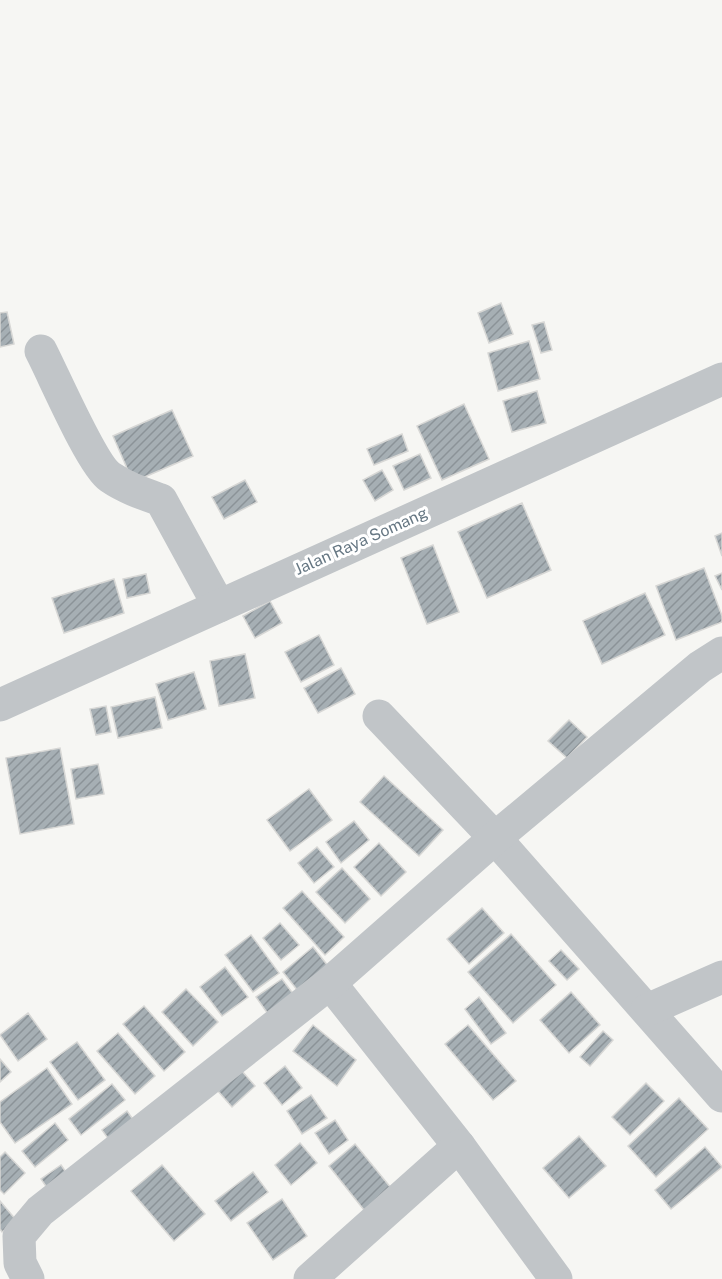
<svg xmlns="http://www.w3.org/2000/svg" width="722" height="1279" viewBox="0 0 722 1279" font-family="'Public Sans',sans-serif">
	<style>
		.building { fill: url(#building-hatch); stroke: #d7d7d5; stroke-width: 1.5 }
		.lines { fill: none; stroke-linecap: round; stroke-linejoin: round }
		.minor { stroke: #c1c5c8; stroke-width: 33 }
		.labels { text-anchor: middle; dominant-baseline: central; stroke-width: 6; stroke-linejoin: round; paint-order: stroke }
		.street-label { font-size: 16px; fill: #667783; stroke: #fff }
	</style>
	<defs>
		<pattern id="building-hatch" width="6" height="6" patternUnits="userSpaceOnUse" patternTransform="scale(1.5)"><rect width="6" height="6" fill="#a6afb4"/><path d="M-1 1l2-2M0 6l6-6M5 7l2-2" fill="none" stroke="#8b9398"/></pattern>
	</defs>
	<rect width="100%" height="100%" fill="#f6f6f3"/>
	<!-- building -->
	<g class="building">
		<polygon points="501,303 513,334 489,343 478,313"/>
		<polygon points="7,312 14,344 0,347 0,313"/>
		<polygon points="544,322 552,350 541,353 532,325"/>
		<polygon points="529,341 540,379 498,391 488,353"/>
		<polygon points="537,391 546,423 512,432 503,401"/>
		<polygon points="464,404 489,459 442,480 417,426"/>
		<polygon points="172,410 193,456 133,482 113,436"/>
		<polygon points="402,434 408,451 374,465 367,449"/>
		<polygon points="420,454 431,478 404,490 393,466"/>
		<polygon points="382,470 393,490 375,501 363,480"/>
		<polygon points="245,480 257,502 224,519 212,497"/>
		<polygon points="522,503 551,570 487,598 458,532"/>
		<polygon points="722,533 722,556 715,536"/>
		<polygon points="433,545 459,612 427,624 401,558"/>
		<polygon points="704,568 722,616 722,622 676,640 656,586"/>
		<polygon points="722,573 722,590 715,576"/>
		<polygon points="146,574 150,593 127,598 123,579"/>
		<polygon points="114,579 124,613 64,633 52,598"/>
		<polygon points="645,593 665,635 602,664 583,621"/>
		<polygon points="270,601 282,623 255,638 243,616"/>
		<polygon points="319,635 334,665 301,682 285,652"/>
		<polygon points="245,654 255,698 219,706 210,661"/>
		<polygon points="341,668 355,694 318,713 304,688"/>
		<polygon points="194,672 206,709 168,720 156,684"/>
		<polygon points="155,697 162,728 118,738 111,707"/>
		<polygon points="106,706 111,732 96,735 90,709"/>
		<polygon points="569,720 587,737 567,758 548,741"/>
		<polygon points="60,748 74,824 20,834 6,758"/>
		<polygon points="98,764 104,794 76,799 71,769"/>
		<polygon points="384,776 443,830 419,856 360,802"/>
		<polygon points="309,789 332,820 290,851 267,820"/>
		<polygon points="354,821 369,840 341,863 326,842"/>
		<polygon points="379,843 406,872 381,896 354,867"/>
		<polygon points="317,847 334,867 314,883 298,863"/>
		<polygon points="342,868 370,899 345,923 316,892"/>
		<polygon points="302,891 344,937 325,955 283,908"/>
		<polygon points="482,908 504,933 469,964 447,939"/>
		<polygon points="280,923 299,945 281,960 263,938"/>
		<polygon points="511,934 556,985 513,1023 468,972"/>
		<polygon points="251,935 279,973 253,992 225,955"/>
		<polygon points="313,947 328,966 298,991 283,972"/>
		<polygon points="561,950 579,969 567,980 549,961"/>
		<polygon points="225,967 248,997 222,1016 200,987"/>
		<polygon points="282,979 294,995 268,1014 256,997"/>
		<polygon points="186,989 218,1022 193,1046 162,1012"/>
		<polygon points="571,992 600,1025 569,1053 540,1020"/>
		<polygon points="479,997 506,1033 491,1044 465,1009"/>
		<polygon points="144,1006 185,1052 164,1071 123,1024"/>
		<polygon points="28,1013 47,1039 18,1061 0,1035"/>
		<polygon points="313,1025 356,1060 337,1086 293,1051"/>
		<polygon points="468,1025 516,1081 493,1100 445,1044"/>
		<polygon points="603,1031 613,1040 590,1066 580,1057"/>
		<polygon points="118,1033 155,1076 135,1094 97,1051"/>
		<polygon points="77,1042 105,1080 78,1100 50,1062"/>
		<polygon points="0,1059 11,1072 0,1082"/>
		<polygon points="285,1066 302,1088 282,1105 264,1083"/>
		<polygon points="47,1068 72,1104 15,1143 0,1122 0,1102"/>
		<polygon points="241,1070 255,1086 232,1107 218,1091"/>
		<polygon points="646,1083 664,1101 630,1135 612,1117"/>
		<polygon points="112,1084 125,1100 81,1135 69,1119"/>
		<polygon points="311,1095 327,1118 302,1134 287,1111"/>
		<polygon points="679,1098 708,1129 656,1177 628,1146"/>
		<polygon points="127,1111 137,1125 112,1144 102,1130"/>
		<polygon points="335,1120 348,1140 329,1154 315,1133"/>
		<polygon points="55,1123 68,1140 35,1167 22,1151"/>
		<polygon points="579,1136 606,1166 569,1198 543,1168"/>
		<polygon points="300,1143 317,1163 291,1185 275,1165"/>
		<polygon points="355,1144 391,1188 364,1210 329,1166"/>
		<polygon points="705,1147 722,1167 671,1209 655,1190"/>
		<polygon points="5,1152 25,1173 4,1194 0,1190 0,1157"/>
		<polygon points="61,1165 72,1181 52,1195 41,1179"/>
		<polygon points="162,1165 205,1214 174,1241 131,1191"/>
		<polygon points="253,1172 268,1192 231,1221 215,1201"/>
		<polygon points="282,1199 307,1236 273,1260 247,1223"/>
		<polygon points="0,1201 16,1220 2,1232 0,1229"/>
	</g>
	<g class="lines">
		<!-- minor -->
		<g class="minor">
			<path d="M41 351C54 376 92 465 110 477 126 488 144 494 161 500L219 606"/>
			<polyline points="0,705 722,379"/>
			<polyline points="379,716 495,838 722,1096"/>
			<polyline points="330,983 459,1146 556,1279"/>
			<polyline points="647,1010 722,977"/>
			<polyline points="28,1279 20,1263 19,1236 40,1211 330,983 495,838 700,667 722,653"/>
			<polyline points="310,1279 459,1146"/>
		</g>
	</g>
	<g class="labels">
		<!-- street labels -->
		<g class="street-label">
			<text transform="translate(361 541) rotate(-24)">Jalan Raya Somang</text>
		</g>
	</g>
</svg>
